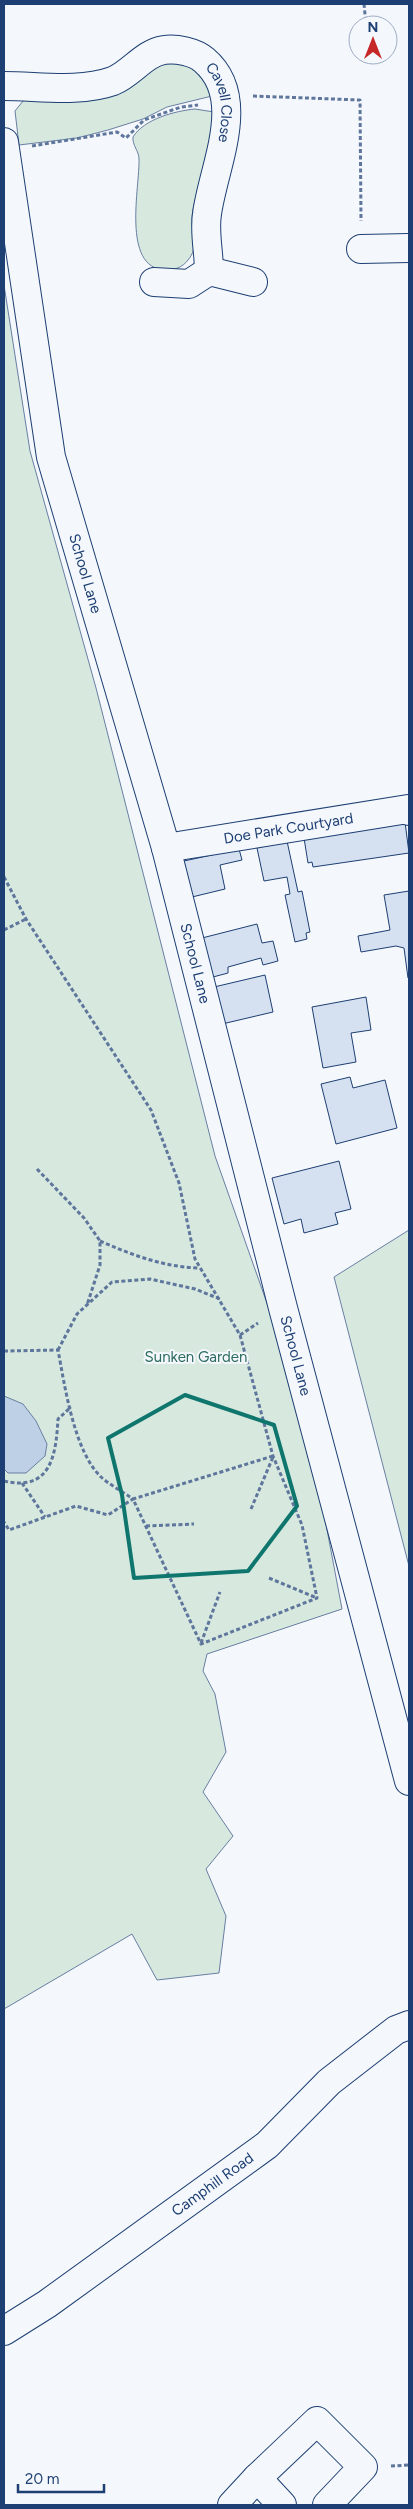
<svg xmlns="http://www.w3.org/2000/svg" width="413" height="2509" viewBox="0 0 413 2509" font-family="Figtree,sans-serif">
	<style>
		.green { fill: #d7e8df; stroke: #687fa3 }
		.water { fill: #bed0e5; stroke: #687fa3 }
		.building { fill: #d5e0f0; stroke: #1d3f73 }
		.lines { fill: none; stroke-linecap: round; stroke-linejoin: round }
		.minor-casing { stroke: #1d3f73; stroke-width: 30 }
		.path { stroke: #5e769c; stroke-width: 3; stroke-dasharray: 4 2.5; stroke-linecap: butt }
		.minor { stroke: #f4f7fb; stroke-width: 28 }
		.marked { fill: none; stroke: #0f766e; stroke-width: 4; stroke-linejoin: round }
		.labels { text-anchor: middle; dominant-baseline: central; stroke-width: 4; stroke-linejoin: round; paint-order: stroke }
		.street-label { font-size: 15px; fill: #1d3f73; stroke: #f4f7fb }
		.park-label { font-size: 15px; fill: #2c6c60; stroke: #f4f7fb }
	</style>
	<rect width="100%" height="100%" fill="#f4f7fb"/>
	<!-- green -->
	<g class="green">
		<polygon points="183,62 203,75 212,96 167,107 143,119 108,130 77,138 19,145 15,111 23,101 161,64"/>
		<path d="M195 109 214 112C214 138 206 162 199 187 196 197 192 209 192 220 192 235 199 247 188 260 182 268 174 270 165 270 121 268 140 186 139 159 139 151 132 145 133 137 144 119 175 111 195 109Z"/>
		<polygon points="4,285 30,451 96,688 215,1156 304,1408 342,1609 207,1654 203,1671 215,1694 226,1752 203,1792 233,1836 206,1869 226,1916 219,1973 157,1980 132,1934 4,2009"/>
		<polygon points="409,1230 409,1566 334,1277"/>
	</g>
	<!-- water -->
	<polygon class="water" points="4,1396 23,1404 36,1421 47,1444 45,1456 26,1473 8,1473 4,1469"/>
	<!-- building -->
	<g class="building">
		<polygon points="405,822 409,853 313,867 312,862 308,863 304,838"/>
		<polygon points="287,841 298,892 302,891 310,932 306,933 307,939 295,942 285,895 290,894 287,877 264,881 257,848"/>
		<polygon points="239,849 242,860 220,865 225,889 192,897 184,861"/>
		<polygon points="409,891 409,978 408,978 404,948 396,946 361,952 358,936 390,930 384,895"/>
		<polygon points="257,924 262,943 273,941 278,961 263,965 261,958 228,967 228,973 213,977 202,938"/>
		<polygon points="265,975 273,1012 222,1024 214,987"/>
		<polygon points="366,997 371,1030 351,1033 356,1062 323,1068 312,1007"/>
		<polygon points="350,1077 353,1088 385,1080 397,1128 336,1144 321,1084"/>
		<polygon points="339,1161 351,1209 335,1213 338,1224 304,1233 301,1219 284,1224 272,1178"/>
	</g>
	<g class="lines">
		<defs>
			<g id="minor">
				<path id="s1" d="M4 86C39 86 79 93 113 81 132 73 144 53 164 50 176 48 195 52 204 60 249 98 213 167 207 214 204 232 209 252 209 271"/>
				<path id="s2" d="M4 142 51 457 166 848 283 1308 409 1781"/>
				<polyline points="361,249 409,248"/>
				<polyline points="154,282 189,284 209,271 253,282"/>
				<path id="s3" d="M166 848 408 809 409 811"/>
				<path id="s4" d="M4 2331 47 2304 267 2145 329 2082 396 2030 409 2025"/>
				<polyline points="257,2478 282,2505"/>
				<polyline points="232,2505 257,2478 317,2421 363,2467 327,2505"/>
			</g>
		</defs>
		<!-- minor casing -->
		<use href="#minor" class="minor-casing"/>
		<!-- path -->
		<g class="path">
			<polyline points="364,4 366,25"/>
			<polyline points="253,96 360,100 361,221"/>
			<polyline points="32,146 117,132 126,138 144,120 181,107 198,105"/>
			<polyline points="4,877 26,919 151,1110 179,1183 195,1259 240,1335 273,1456 302,1525 317,1598 201,1644 133,1499 273,1456"/>
			<polyline points="4,930 26,919"/>
			<polyline points="37,1169 84,1218 100,1241 100,1265 87,1305"/>
			<path d="M100 1241C132 1255 164 1267 199 1268"/>
			<polyline points="240,1335 258,1323"/>
			<polyline points="58,1350 77,1314 112,1282 150,1279 195,1289 220,1299"/>
			<path d="M4 1351 58 1350C65 1387 74 1451 101 1477 110 1485 123 1492 133 1499L108 1515 76 1506 9 1530 4 1522"/>
			<path d="M4 1481C51 1492 56 1455 58 1419L71 1407"/>
			<polyline points="22,1483 45,1517"/>
			<polyline points="251,1509 273,1457"/>
			<polyline points="146,1526 194,1524"/>
			<polyline points="269,1578 317,1598"/>
			<polyline points="201,1643 220,1592"/>
			<polyline points="391,2466 409,2465"/>
		</g>
		<!-- minor -->
		<use href="#minor" class="minor"/>
	</g>
	<!-- marked area -->
	<path class="marked" d="M185 1395 274 1425 297 1506 248 1571 134 1578 122 1495 108 1438Z"/>
	<g class="labels">
		<!-- street labels -->
		<g class="street-label">
			<text stroke="none"><textPath href="#s1" startOffset="260">Cavell Close</textPath></text>
			<text stroke="none"><textPath href="#s2" startOffset="440">School Lane</textPath></text>
			<text stroke="none"><textPath href="#s3" startOffset="124">Doe Park Courtyard</textPath></text>
			<text stroke="none"><textPath href="#s2" startOffset="845">School Lane</textPath></text>
			<text stroke="none"><textPath href="#s2" startOffset="1250">School Lane</textPath></text>
			<text stroke="none"><textPath href="#s4" startOffset="255">Camphill Road</textPath></text>
		</g>
		<!-- park labels -->
		<g class="park-label">
			<text x="196" y="1357">Sunken Garden</text>
		</g>
	</g>
	<!-- border -->
	<rect width="413" height="2509" fill="none" stroke="#1d3f73" stroke-width="10"/>
	<!-- north arrow -->
	<g transform="translate(373 40)"><circle r="24" fill="#f4f7fb" stroke="#9eadc5"/>
	<path d="M0-4L9 19L0 12L-9 19Z" fill="#c62828"/>
	<text y="-8" font-size="14" font-weight="bold" text-anchor="middle" fill="#1d3f73">N</text>
	</g>
	<!-- scale -->
	<path d="M18 2484v8h86v-8" fill="none" stroke="#1d3f73" stroke-width="2.5"/>
	<text x="25" y="2484" font-size="15" fill="#1d3f73" stroke="#f4f7fb" stroke-width="4" paint-order="stroke">20 m</text>
</svg>
